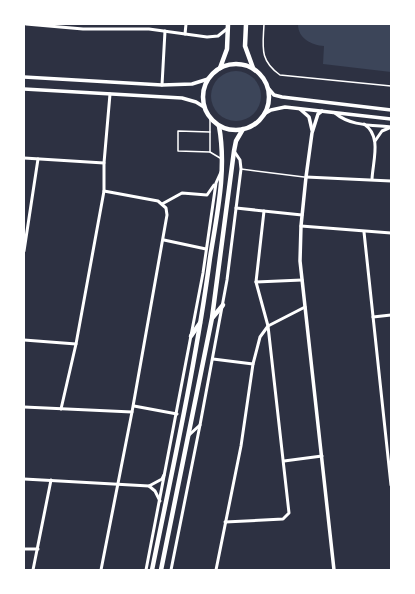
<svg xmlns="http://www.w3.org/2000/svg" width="415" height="594" viewBox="0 0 415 594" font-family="Figtree,sans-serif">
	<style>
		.green { fill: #3c4559 }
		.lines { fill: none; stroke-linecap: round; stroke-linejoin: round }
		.service { stroke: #fff; stroke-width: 1.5 }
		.minor { stroke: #fff; stroke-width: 3 }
		.tertiary { stroke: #fff; stroke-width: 3.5 }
		.primary { stroke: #fff; stroke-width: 4.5 }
	</style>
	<rect width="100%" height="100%" fill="#2d3142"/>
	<!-- green -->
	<g class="green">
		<path d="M298 24H391V72L323 64 324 46C312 45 298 39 298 24Z"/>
		<circle cx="236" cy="96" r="25"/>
	</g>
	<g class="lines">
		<!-- service -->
		<g class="service">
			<path d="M264 24C263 47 259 60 280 75L391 86"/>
			<polyline points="210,132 178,131 178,151 210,152 220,158"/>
			<polyline points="210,152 210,118"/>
			<polyline points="241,169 304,177"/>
		</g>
		<!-- minor -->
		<g class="minor">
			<polyline points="26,24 83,29 149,29 207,37 218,36 228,28"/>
			<polyline points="185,34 186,24"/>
			<polyline points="162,85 165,31"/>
			<path d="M335 113C350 126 372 125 391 127"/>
			<path d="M364 124C382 136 373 160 372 179"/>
			<polyline points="375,141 382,131 389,128"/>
			<polyline points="24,158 104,163"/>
			<polyline points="306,177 391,181"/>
			<polyline points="162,204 182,193 207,195 214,185"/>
			<polyline points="236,208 302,215"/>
			<polyline points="264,211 256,282 302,280"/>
			<polyline points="301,226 391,233"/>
			<polyline points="364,232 391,485"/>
			<polyline points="164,240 206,249"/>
			<polyline points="24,251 38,159"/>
			<polyline points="373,317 391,315"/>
			<polyline points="24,340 76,344"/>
			<polyline points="213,359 253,364"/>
			<polyline points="134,406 177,414"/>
			<polyline points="24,407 132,412"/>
			<polyline points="61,409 76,344 104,191 104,163 110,94"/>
			<polyline points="188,436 200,425 227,280 241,169 240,160 234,151"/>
			<polyline points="284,461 322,456"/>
			<polyline points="24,479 149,486 162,479 164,475"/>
			<polyline points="149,486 155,491 160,501"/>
			<polyline points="225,522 283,519 289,513 268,326 256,282"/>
			<polyline points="24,549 38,549"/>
			<polyline points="33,570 51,480"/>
			<polyline points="101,570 132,412 167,215 166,208 158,201 104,191"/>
			<polyline points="146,570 203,273 216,183 221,172"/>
			<polyline points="171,570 200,425"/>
			<polyline points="216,570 241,446 253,364 260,337 268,326 305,307"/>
		</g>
		<!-- tertiary -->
		<g class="tertiary">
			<polyline points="24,77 162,85 192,84 208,79"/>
			<polyline points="268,88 274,95 282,97 391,110"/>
			<polyline points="24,89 182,98 196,102 204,107"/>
			<polyline points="300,109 309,117 312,130"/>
			<polyline points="322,111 318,114 312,133 306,177 301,226 300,261 334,570"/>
			<polyline points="264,114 271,110 285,107 391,119"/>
		</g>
		<!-- primary -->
		<g class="primary">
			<polyline points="246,24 245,46 253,68"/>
			<circle cx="236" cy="97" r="33"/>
			<polyline points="220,68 227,49 228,24"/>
			<polyline points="213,317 223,305"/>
			<polyline points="191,336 200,323"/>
			<path d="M152 570C173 466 196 363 210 258 217 214 227 170 219 126"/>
			<polyline points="161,570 212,318 234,151 236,141 243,129"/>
		</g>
	</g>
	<!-- border -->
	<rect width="415" height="594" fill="none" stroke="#ffffff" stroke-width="50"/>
</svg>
